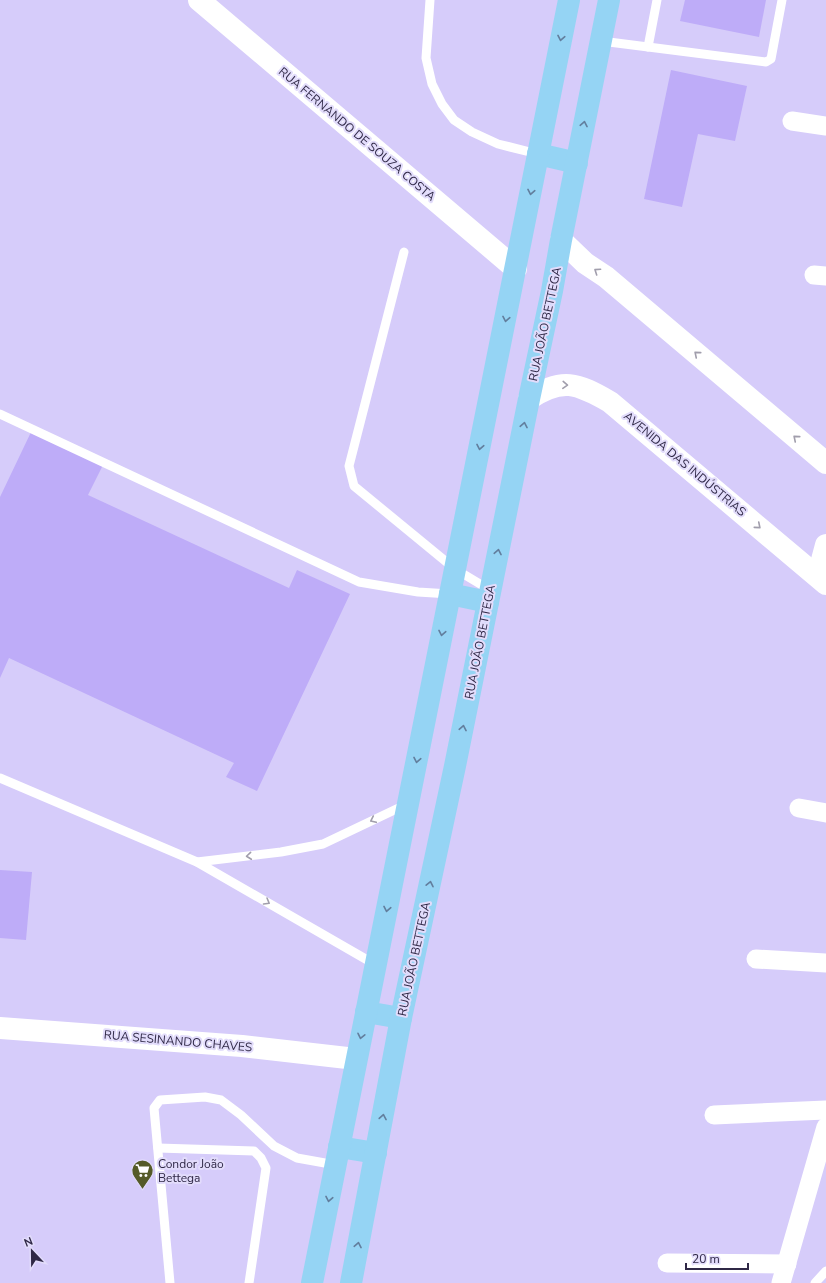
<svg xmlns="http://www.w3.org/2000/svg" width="826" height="1283" viewBox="0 0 826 1283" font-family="'Nunito Sans',sans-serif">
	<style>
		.building { fill: #beacf8 }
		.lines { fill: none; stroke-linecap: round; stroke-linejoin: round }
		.service { stroke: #fff; stroke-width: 9 }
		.minor { stroke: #fff; stroke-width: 19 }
		.tertiary { stroke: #fff; stroke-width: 22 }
		.secondary { stroke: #fff; stroke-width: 22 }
		.primary { stroke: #95d4f4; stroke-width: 22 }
		.oneway { stroke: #627e9d }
		.oneway2 { stroke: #a19eac }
		.labels { text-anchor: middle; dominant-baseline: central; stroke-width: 4; stroke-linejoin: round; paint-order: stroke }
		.street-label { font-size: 12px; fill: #2f2846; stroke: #e2dcfb }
		.poi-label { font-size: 12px; fill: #2f2846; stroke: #e2dcfb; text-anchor: start }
	</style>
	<rect width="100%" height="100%" fill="#d6ccfa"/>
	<!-- building -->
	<g class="building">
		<polygon points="685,0 766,0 759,37 680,21"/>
		<polygon points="671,70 747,86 735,141 698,134 682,207 644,199"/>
		<polygon points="32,430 104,463 88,495 289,588 297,570 350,594 257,791 226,777 234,763 9,658 0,678 0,497"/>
		<polygon points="0,870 32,872 26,940 0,938"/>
	</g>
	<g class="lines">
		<!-- service -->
		<g class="service">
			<polyline points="430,0 426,58 432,84 442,104 454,120 472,132 498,144 538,154"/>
			<polyline points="601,41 766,62 771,59 782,0"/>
			<polyline points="648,47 657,0"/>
			<polyline points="404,252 349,466 354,486 455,569 490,590"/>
			<polyline points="0,414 359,582 418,592 450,594"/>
			<polyline points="0,778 197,862 376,965"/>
			<polyline points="197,862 281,852 323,844 407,804"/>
			<polyline points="158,1148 254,1151 261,1158 266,1168 249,1283"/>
			<polyline points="170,1283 154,1108 160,1100 205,1097 221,1100 241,1115 274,1146 297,1158 336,1165"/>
			<polyline points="815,1283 826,1271"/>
		</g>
		<!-- minor -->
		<g class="minor">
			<polyline points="792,121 826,126"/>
			<polyline points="814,275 826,276"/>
			<polyline points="799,808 826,813"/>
			<polyline points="756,959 826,963"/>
			<polyline points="714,1115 826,1110"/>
			<polyline points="667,1263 787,1264"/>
			<polyline points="781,1283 826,1127"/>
		</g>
		<!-- tertiary -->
		<g class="tertiary">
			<polyline points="199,0 516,269"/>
			<polyline points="0,1028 242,1046 356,1059"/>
		</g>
		<!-- secondary -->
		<g class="secondary">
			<polyline points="561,240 585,263 606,277 826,463"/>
			<path d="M529 399C562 377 577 383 610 402L826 584"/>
			<polyline points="821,579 822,560 826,545"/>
		</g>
		<!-- primary -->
		<g class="primary">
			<polyline points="538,154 577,163"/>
			<polyline points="450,594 488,602"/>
			<polyline points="366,1012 401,1018"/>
			<polyline points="339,1147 376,1153"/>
			<polyline points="312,1283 569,0"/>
			<polyline points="351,1283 401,1018 455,766 529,399 552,291 561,240 609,0"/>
		</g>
	</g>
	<!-- one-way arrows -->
	<defs><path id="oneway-chevron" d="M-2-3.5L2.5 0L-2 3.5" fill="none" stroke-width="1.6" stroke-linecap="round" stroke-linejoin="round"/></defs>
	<g class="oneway">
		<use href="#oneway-chevron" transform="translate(561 38) rotate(101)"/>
		<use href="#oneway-chevron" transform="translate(584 124) rotate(-79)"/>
		<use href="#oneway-chevron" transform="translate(531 192) rotate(101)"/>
		<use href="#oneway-chevron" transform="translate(506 319) rotate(101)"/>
		<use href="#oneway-chevron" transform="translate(524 425) rotate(-79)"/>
		<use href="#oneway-chevron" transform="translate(480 447) rotate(101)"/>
		<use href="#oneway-chevron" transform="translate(498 552) rotate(-79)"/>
		<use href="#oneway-chevron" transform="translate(442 633) rotate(101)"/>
		<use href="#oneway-chevron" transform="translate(463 728) rotate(-79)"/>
		<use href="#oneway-chevron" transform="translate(417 760) rotate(101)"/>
		<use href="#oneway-chevron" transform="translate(430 884) rotate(-78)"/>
		<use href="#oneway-chevron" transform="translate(387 909) rotate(101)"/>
		<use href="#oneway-chevron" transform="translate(361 1036) rotate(102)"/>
		<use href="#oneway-chevron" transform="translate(383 1117) rotate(-80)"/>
		<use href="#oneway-chevron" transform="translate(329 1199) rotate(101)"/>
		<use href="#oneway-chevron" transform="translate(358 1245) rotate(-79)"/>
	</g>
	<g class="oneway2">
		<use href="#oneway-chevron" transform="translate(597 271) rotate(-146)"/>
		<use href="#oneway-chevron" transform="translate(697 354) rotate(-140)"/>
		<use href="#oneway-chevron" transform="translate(565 385) rotate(3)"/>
		<use href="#oneway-chevron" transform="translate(796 438) rotate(-140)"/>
		<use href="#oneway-chevron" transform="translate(758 526) rotate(40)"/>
		<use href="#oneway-chevron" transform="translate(373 820) rotate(155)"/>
		<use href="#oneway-chevron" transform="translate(249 856) rotate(174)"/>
		<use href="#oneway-chevron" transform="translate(267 902) rotate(30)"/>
	</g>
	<!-- icons -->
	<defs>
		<symbol id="supermarket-pin" viewBox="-11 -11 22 30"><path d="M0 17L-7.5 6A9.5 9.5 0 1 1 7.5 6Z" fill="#555a28" stroke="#e2dcfb"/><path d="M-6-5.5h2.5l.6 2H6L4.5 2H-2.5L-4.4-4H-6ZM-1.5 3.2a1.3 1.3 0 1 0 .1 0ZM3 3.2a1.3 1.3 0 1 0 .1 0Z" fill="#fff"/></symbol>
	</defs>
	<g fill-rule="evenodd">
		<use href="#supermarket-pin" x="130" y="1158" width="25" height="34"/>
	</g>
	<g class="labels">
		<!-- street labels -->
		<g class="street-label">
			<text transform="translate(357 134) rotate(40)">RUA FERNANDO DE SOUZA COSTA</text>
			<text transform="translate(545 324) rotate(-78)">RUA JOÃO BETTEGA</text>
			<text transform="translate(685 464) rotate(40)">AVENIDA DAS INDÚSTRIAS</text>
			<text transform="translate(480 642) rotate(-79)">RUA JOÃO BETTEGA</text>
			<text transform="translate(414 959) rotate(-78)">RUA JOÃO BETTEGA</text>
			<text transform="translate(178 1041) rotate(5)">RUA SESINANDO CHAVES</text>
		</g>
		<!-- poi labels -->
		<g class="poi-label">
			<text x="158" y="1164">Condor João<tspan x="158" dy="14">Bettega</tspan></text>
		</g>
	</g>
	<!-- north arrow -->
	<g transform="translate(32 1251) rotate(338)" stroke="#e2dcfb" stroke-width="3" paint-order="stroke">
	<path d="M0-3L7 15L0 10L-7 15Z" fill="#2f2846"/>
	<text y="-6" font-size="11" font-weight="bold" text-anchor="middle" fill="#2f2846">N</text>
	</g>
	<!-- scale -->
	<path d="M686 1263v6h62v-6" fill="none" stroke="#2f2846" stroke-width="2"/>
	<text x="692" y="1263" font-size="12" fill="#2f2846" stroke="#e2dcfb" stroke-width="3" paint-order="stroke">20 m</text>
</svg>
